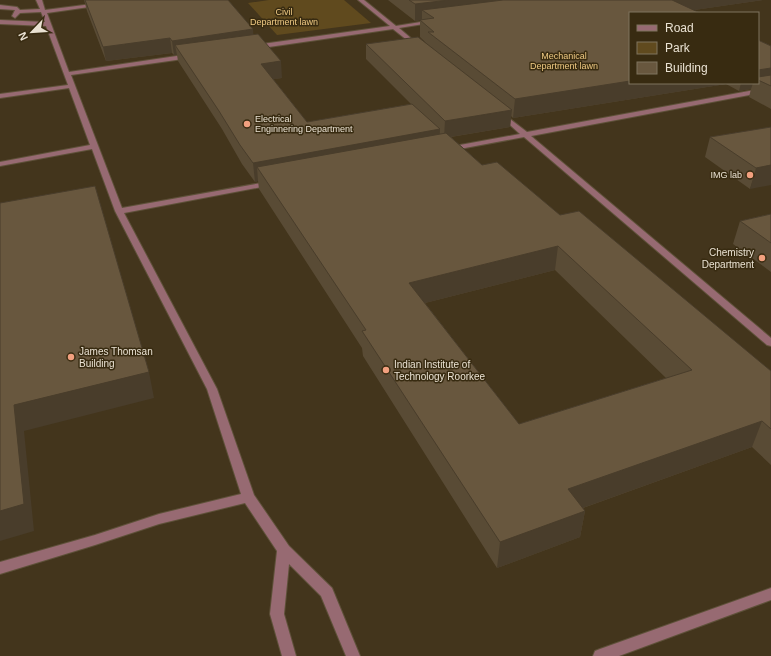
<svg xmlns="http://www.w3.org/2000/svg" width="771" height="656" viewBox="0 0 771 656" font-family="Helvetica,sans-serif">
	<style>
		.green { fill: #604a1e }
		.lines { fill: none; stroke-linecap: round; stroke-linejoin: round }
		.minor-casing { stroke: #5e5139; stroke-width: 2 }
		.minor { fill: #976a72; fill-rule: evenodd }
		.wall { fill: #594b35; fill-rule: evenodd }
		.shaded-wall { fill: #493d2b }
		.building { fill: #68573e; stroke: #493d2b; fill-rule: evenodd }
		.poi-dot { fill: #f2a07f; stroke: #382b11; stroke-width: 1.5 }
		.labels { text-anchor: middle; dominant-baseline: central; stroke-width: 3; stroke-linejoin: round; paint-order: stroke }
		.far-park-label { font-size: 9px; fill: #eec983; stroke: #382b11 }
		.far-poi-label { font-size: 9px; fill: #eae2d3; stroke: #382b11; text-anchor: start }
		.poi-label { font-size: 10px; fill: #eae2d3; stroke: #382b11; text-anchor: start }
	</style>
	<rect width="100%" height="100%" fill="#43351c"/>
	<!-- green -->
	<polygon class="green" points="269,0 344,0 371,23 277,35 248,3"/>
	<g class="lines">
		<defs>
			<g id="minor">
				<polygon points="36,0 42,0 45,10 100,3 103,5 47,13 69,72 190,54 193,56 190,58 71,75 122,208 272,181 276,183 272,185 124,213 217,389 254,495 289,546 332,588 360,656 346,656 321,596 289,564 284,614 296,656 282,656 270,614 277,551 245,503 159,524 95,545 0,574 0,562 95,535 159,514 241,494 207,389 115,211 92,149 0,166 0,162 90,145 69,88 0,98 0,94 68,85 46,26 0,24 0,20 45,22 41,12 20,13 15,18 12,16 15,10 0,9 0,5 17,7 20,10 40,9"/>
				<polygon points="358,0 364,0 396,26 433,20 436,22 399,28 419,45 419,47 417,48 393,29 255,49 252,47 255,45 390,26"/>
				<polygon points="771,87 771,91 531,136 771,338 771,346 767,345 524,137 449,151 445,149 449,147 520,134 499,115 498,114 501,112 527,132"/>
				<polygon points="771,588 771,600 619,656 593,656 595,651 600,649"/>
			</g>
		</defs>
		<!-- minor casing -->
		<use href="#minor" class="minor-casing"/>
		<!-- minor -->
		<use href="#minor" class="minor"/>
	</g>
	<!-- wall -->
	<g class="wall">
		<path d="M84 0H228L253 29V34L282 78 273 79 307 122 411 104 366 59V44L428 45 420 37V20L415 21 388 0H763L694 10 630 83H758V40L771 46V109L749 97 751 89 739 91 726 84 513 118 511 116 510 127 451 137 482 165 560 215 771 371V465L752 447 583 508 585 511 580 537 497 568 363 356 362 348 259 189 258 181 255 182 242 164 222 129 178 61 177 55H174L172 53 106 61 87 11ZM555 270 666 378 519 424 425 303Z"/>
		<polygon points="771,127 750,189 705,157 710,137"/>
		<polygon points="771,214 771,272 733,244 740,221"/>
	</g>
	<!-- shaded-wall -->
	<g class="shaded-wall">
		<polygon points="449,0 558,0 422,10 422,20 415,21 415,4"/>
		<polygon points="668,0 763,0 674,13"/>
		<polygon points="253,29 254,44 175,45 177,55 174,55 172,41"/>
		<polygon points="170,38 172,53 106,61 103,47"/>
		<polygon points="281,61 282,78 262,81 261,64"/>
		<polygon points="771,68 771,86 758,80 758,70"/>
		<polygon points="630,81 630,83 726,83 726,84 513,118 515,99"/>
		<polygon points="741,83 753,83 751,89 739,91"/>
		<polygon points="512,110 510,127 444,138 445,121"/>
		<polygon points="440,129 439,148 257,167 258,181 255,182 253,163"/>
		<polygon points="771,165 771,185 750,189 756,168"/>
		<polygon points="558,246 555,270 409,307 409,283"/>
		<polygon points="149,372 154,398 24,431 34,531 0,541 0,511 14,405"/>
		<polygon points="762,421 752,447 563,515 568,489"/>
		<polygon points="585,511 580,537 497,568 500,542"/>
	</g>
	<!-- building -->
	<g class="building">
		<polygon points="85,0 228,0 253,29 172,41 170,38 103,47"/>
		<polygon points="409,0 449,0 415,4"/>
		<polygon points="503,0 672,0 700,13 630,13 630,81 515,99 428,32 434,32 420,20 434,18 422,10"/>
		<polygon points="258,34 281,61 261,64 307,122 412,104 440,129 253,163 240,145 219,111 175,45"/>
		<polygon points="418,37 512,110 445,121 366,44"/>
		<polygon points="758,40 771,46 771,68 758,70"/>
		<polygon points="771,75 771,86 758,80 758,77"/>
		<polygon points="771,127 771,165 756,168 710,137"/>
		<path d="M446 133 482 165 497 162 560 215 579 211 771 371V429L762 421 568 489 585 511 500 542 362 331 366 330 257 167ZM558 246 692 370 519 424 409 283Z"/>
		<polygon points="95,186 149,372 14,405 24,504 0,511 0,203"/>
		<polygon points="771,214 771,243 740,221"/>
	</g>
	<!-- markers -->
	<g class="poi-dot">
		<circle cx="247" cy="124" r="4"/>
		<circle cx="750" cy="175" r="4"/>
		<circle cx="762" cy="258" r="4"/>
		<circle cx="71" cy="357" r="4"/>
		<circle cx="386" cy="370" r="4"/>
	</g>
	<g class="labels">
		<!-- far-park labels -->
		<g class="far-park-label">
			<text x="284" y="12">Civil<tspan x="284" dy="10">Department lawn</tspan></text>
			<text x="564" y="56">Mechanical<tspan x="564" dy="10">Department lawn</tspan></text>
		</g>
		<!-- far-poi labels -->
		<g class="far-poi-label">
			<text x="255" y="119">Electrical<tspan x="255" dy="10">Enginnering Department</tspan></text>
			<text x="742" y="175" text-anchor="end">IMG lab</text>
		</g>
		<!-- poi labels -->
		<g class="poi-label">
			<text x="754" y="252" text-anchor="end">Chemistry<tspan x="754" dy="12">Department</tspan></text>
			<text x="79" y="351">James Thomsan<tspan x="79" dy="12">Building</tspan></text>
			<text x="394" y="364">Indian Institute of<tspan x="394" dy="12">Technology Roorkee</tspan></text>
		</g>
	</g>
	<!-- legend -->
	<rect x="629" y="12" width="130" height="72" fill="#382b11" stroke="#7f745f"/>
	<rect x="637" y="25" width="20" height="6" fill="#976a72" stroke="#7f745f"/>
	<text x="665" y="32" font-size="12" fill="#eae2d3">Road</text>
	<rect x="637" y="42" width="20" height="12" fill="#604a1e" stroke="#7f745f"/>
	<text x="665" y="52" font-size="12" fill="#eae2d3">Park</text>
	<rect x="637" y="62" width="20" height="12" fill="#68573e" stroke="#7f745f"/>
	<text x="665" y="72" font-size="12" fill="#eae2d3">Building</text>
	<!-- north arrow -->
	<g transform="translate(32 32) rotate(245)" stroke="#382b11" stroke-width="3" paint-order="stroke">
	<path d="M0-3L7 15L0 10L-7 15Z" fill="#eae2d3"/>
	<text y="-6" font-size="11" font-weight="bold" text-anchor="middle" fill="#eae2d3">N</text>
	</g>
</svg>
